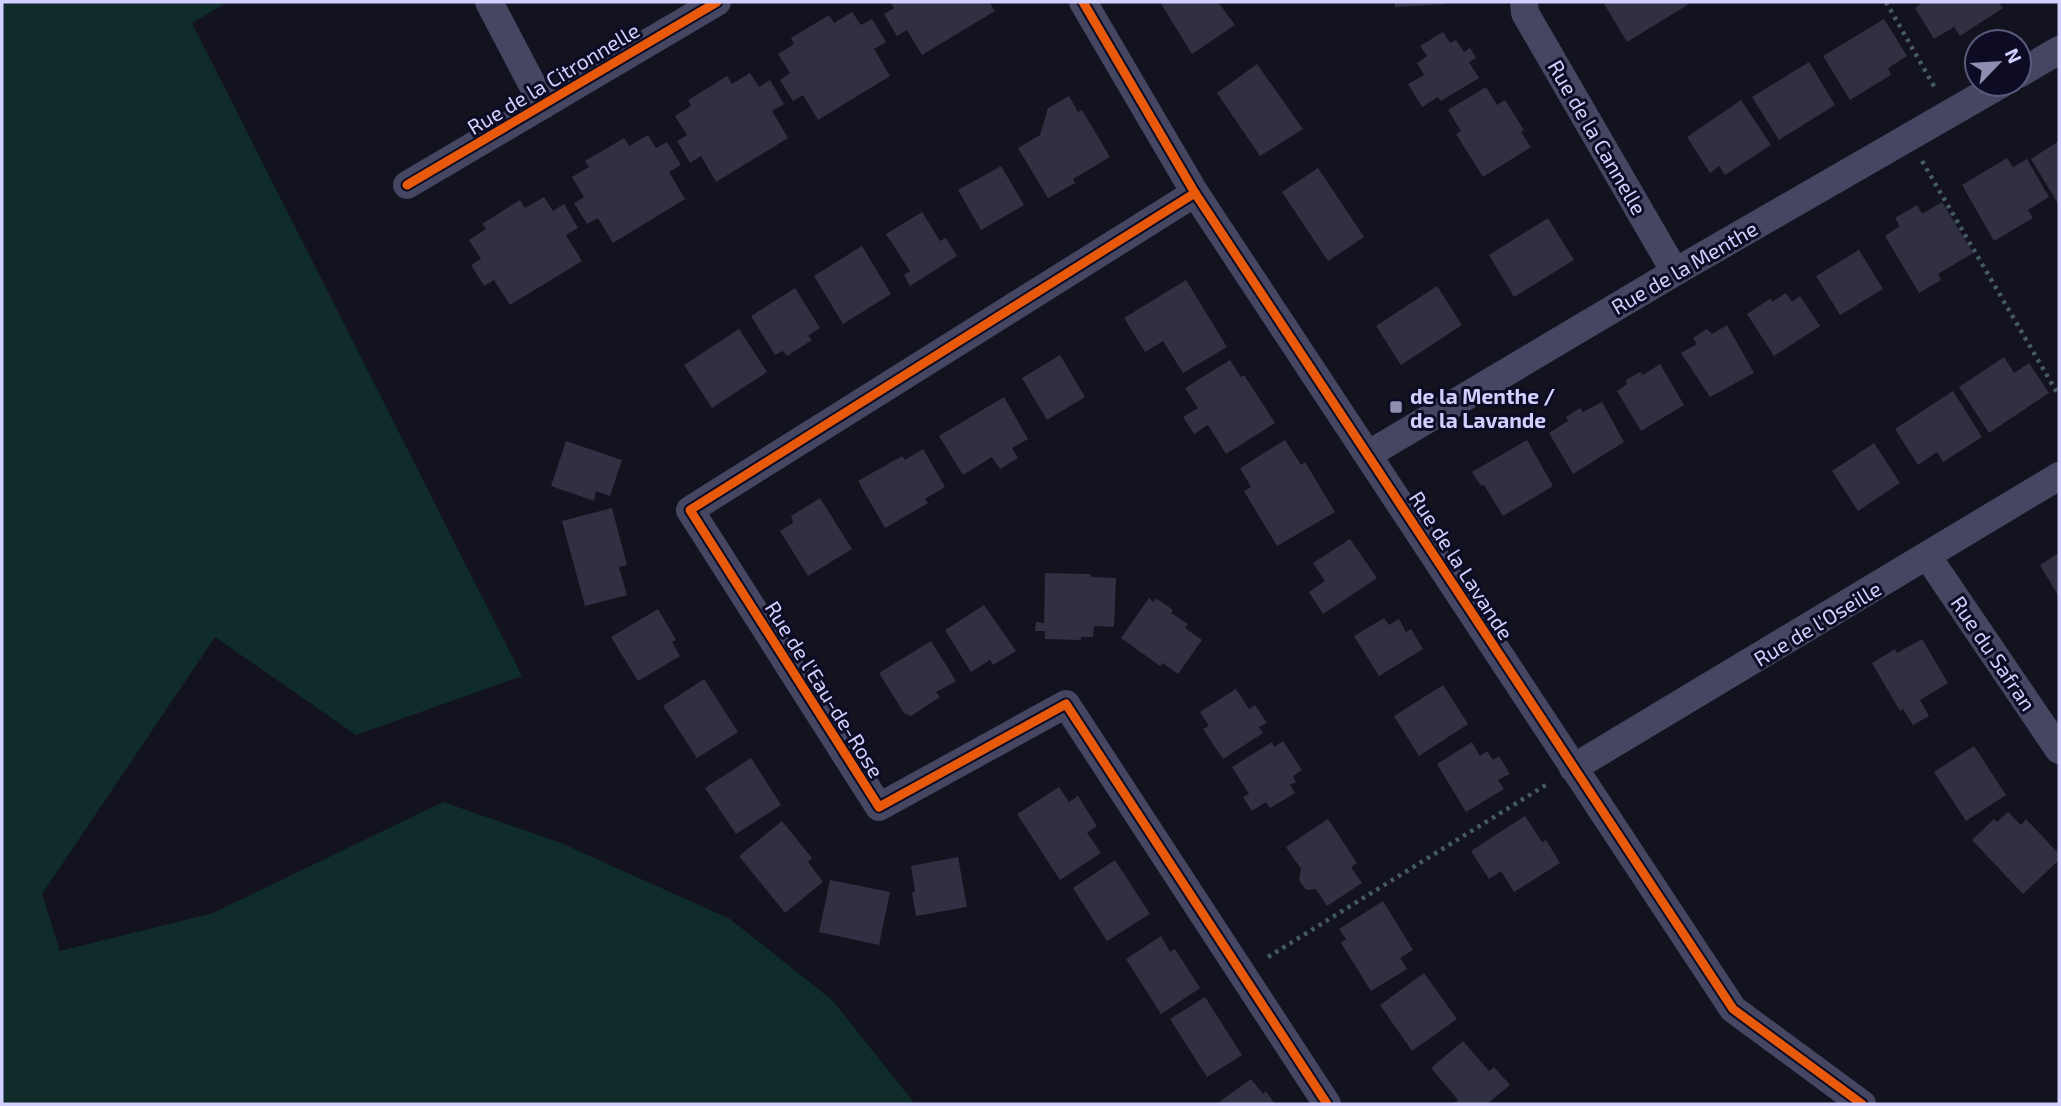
<svg xmlns="http://www.w3.org/2000/svg" width="2061" height="1106" viewBox="0 0 2061 1106" font-family="'Exo 2',sans-serif">
	<style>
		.green { fill: #0f2c2a }
		.building { fill: #312f42 }
		.lines { fill: none; stroke-linecap: round; stroke-linejoin: round }
		.path { stroke: #465967; stroke-width: 4.5; stroke-dasharray: 3.5 5; stroke-linecap: butt }
		.minor { stroke: #454661; stroke-width: 28 }
		.cycleway-casing { stroke: #0e0c25; stroke-width: 13 }
		.cycleway { stroke: #e8590c; stroke-width: 9 }
		.poi-dot { fill: #8f8eb1; stroke: #0e0c25; stroke-width: 2.5 }
		.labels { text-anchor: middle; dominant-baseline: central; stroke-width: 6; stroke-linejoin: round; paint-order: stroke }
		.street-label { font-size: 21px; fill: #d2d0ff; stroke: #0e0c25 }
		.poi-label { font-size: 21px; font-weight: bold; fill: #d2d0ff; stroke: #0e0c25; text-anchor: start }
	</style>
	<rect width="100%" height="100%" fill="#13121f"/>
	<!-- green -->
	<polygon class="green" points="2,2 228,2 192,23 522,676 356,735 215,637 42,894 60,951 213,913 443,802 561,843 730,919 832,1000 915,1104 2,1104"/>
	<!-- building -->
	<g class="building">
		<polygon points="890,2 989,2 995,11 922,55 907,30 897,36 884,14 894,8"/>
		<polygon points="1160,2 1218,2 1235,25 1192,54"/>
		<polygon points="1395,2 1446,2 1446,4 1395,7"/>
		<polygon points="1603,2 1688,2 1689,4 1627,42"/>
		<polygon points="1919,2 1998,2 2003,8 1960,36 1954,27 1934,39 1915,8 1921,4"/>
		<polygon points="852,12 861,25 872,19 886,42 874,49 890,76 818,120 803,95 793,101 780,80 790,73 778,54 794,44 791,38 829,15 834,23"/>
		<polygon points="1884,19 1907,56 1888,68 1891,75 1850,100 1823,56"/>
		<polygon points="1443,32 1450,43 1456,40 1464,52 1470,48 1476,58 1469,62 1479,78 1441,101 1438,97 1422,107 1408,84 1424,75 1417,63 1427,56 1420,46"/>
		<polygon points="1809,62 1835,105 1779,140 1752,97"/>
		<polygon points="1257,64 1303,129 1260,156 1217,93"/>
		<polygon points="750,73 759,87 770,80 784,104 772,111 788,138 716,182 701,156 690,163 677,141 687,135 675,116 691,106 688,100 727,76 732,84"/>
		<polygon points="1486,87 1497,105 1505,100 1524,130 1521,132 1531,147 1483,177 1456,134 1461,131 1448,110"/>
		<polygon points="1069,96 1078,112 1082,110 1110,157 1073,179 1075,183 1048,198 1018,148 1040,135 1048,108"/>
		<polygon points="1741,100 1771,145 1725,175 1719,166 1710,173 1687,137"/>
		<polygon points="648,135 656,148 667,142 681,165 669,172 685,199 613,243 598,218 587,224 574,203 584,197 572,177 589,167 585,161 624,138 629,146"/>
		<polygon points="2059,141 2059,205 2031,159"/>
		<polygon points="2007,158 2013,167 2027,159 2049,197 2028,210 2033,218 1994,241 1962,185"/>
		<polygon points="1001,166 1024,205 981,230 958,190"/>
		<polygon points="1318,168 1364,237 1328,261 1282,192"/>
		<polygon points="544,197 553,211 564,204 578,228 566,235 582,261 510,305 494,280 484,286 471,265 481,259 469,240 486,229 482,224 520,200 525,208"/>
		<polygon points="1942,202 1973,253 1938,274 1941,280 1919,293 1885,236 1900,226 1895,218 1917,205 1922,214"/>
		<polygon points="922,212 940,241 946,238 957,256 910,286 904,275 910,271 886,234"/>
		<polygon points="1548,218 1574,260 1514,297 1489,255"/>
		<polygon points="862,246 891,294 843,324 814,276"/>
		<polygon points="1859,250 1883,289 1840,315 1816,276"/>
		<polygon points="1186,280 1227,347 1183,373 1163,341 1145,352 1124,318"/>
		<polygon points="1437,286 1462,325 1401,365 1376,326"/>
		<polygon points="795,288 820,328 808,336 812,340 787,356 783,351 775,355 751,316"/>
		<polygon points="1786,293 1792,302 1800,296 1820,326 1774,356 1747,314 1771,298 1772,302"/>
		<polygon points="1727,325 1754,373 1710,397 1681,353 1697,344 1693,338 1707,329 1712,334"/>
		<polygon points="739,329 767,372 712,408 684,365"/>
		<polygon points="1060,355 1085,397 1047,420 1022,378"/>
		<polygon points="2004,357 2014,373 2029,363 2049,393 1989,433 1959,387"/>
		<polygon points="1230,360 1241,377 1244,375 1275,423 1226,454 1208,425 1194,434 1183,417 1198,408 1185,388"/>
		<polygon points="1660,364 1684,405 1641,431 1617,391 1627,384 1626,380 1640,372 1643,375"/>
		<polygon points="1953,391 1982,437 1943,462 1937,452 1918,465 1895,429"/>
		<polygon points="1004,397 1028,439 1012,448 1018,458 1000,469 992,457 963,475 939,436"/>
		<polygon points="1602,402 1624,442 1573,474 1549,433 1568,421 1566,417 1580,408 1583,412"/>
		<polygon points="1285,440 1301,465 1305,462 1335,512 1277,546 1244,491 1251,487 1240,468"/>
		<polygon points="1527,440 1553,486 1503,516 1484,485 1481,486 1472,472"/>
		<polygon points="566,441 622,460 610,496 596,491 594,501 551,486"/>
		<polygon points="1874,443 1900,483 1858,511 1832,471"/>
		<polygon points="923,449 945,487 925,499 928,503 885,528 858,481 902,456 905,460"/>
		<polygon points="820,498 852,549 808,576 780,531 793,523 791,516"/>
		<polygon points="612,508 627,565 619,567 627,595 585,606 562,521"/>
		<polygon points="1350,539 1377,578 1323,614 1309,592 1325,581 1313,563"/>
		<polygon points="2059,553 2059,597 2040,565"/>
		<polygon points="1045,573 1090,574 1091,577 1116,578 1114,627 1094,626 1093,637 1081,637 1081,640 1045,639 1045,631 1035,631 1036,622 1044,623"/>
		<polygon points="1149,598 1154,602 1156,598 1173,610 1171,613 1188,624 1185,628 1202,640 1178,674 1163,663 1160,666 1121,638"/>
		<polygon points="984,605 1016,651 993,665 990,660 971,672 945,630"/>
		<polygon points="658,609 676,640 672,642 680,656 638,681 611,637"/>
		<polygon points="1384,618 1389,625 1399,619 1406,632 1411,629 1423,649 1379,676 1354,636"/>
		<polygon points="1922,639 1948,683 1920,700 1929,716 1913,725 1903,709 1900,711 1872,663 1895,649 1897,653"/>
		<polygon points="931,641 956,681 936,692 940,697 911,716 904,713 879,673"/>
		<polygon points="704,679 738,732 697,758 663,706"/>
		<polygon points="1443,685 1468,724 1419,756 1394,716"/>
		<polygon points="1236,689 1249,709 1255,705 1267,723 1259,727 1263,733 1223,759 1203,729 1209,726 1200,712"/>
		<polygon points="1283,741 1302,770 1293,776 1296,782 1290,785 1295,793 1270,808 1266,802 1252,811 1243,797 1249,794 1232,767 1272,742 1274,747"/>
		<polygon points="1472,742 1480,756 1487,751 1493,760 1499,756 1510,774 1498,780 1504,789 1466,812 1437,764"/>
		<polygon points="1974,746 2006,795 1966,821 1934,772"/>
		<polygon points="751,758 781,805 736,834 705,788"/>
		<polygon points="1059,787 1069,802 1078,796 1097,826 1087,833 1101,853 1060,880 1017,814"/>
		<polygon points="2008,812 2021,825 2026,819 2059,854 2059,860 2023,894 1972,840 1994,819 1997,822"/>
		<polygon points="1525,816 1542,842 1546,840 1560,863 1514,892 1501,871 1489,879 1471,851"/>
		<polygon points="1328,819 1357,863 1351,867 1362,883 1327,906 1316,889 1306,890 1299,880 1301,869 1286,847"/>
		<polygon points="782,821 812,858 808,862 823,882 785,913 739,856"/>
		<polygon points="958,857 967,907 916,916 912,893 915,891 911,866"/>
		<polygon points="1115,860 1150,914 1107,941 1073,888"/>
		<polygon points="830,880 890,892 879,945 819,932"/>
		<polygon points="1383,901 1413,950 1400,958 1407,969 1371,991 1341,943 1346,939 1339,929"/>
		<polygon points="1161,936 1170,952 1175,949 1200,988 1161,1014 1126,959"/>
		<polygon points="1424,973 1457,1019 1412,1051 1380,1005"/>
		<polygon points="1205,997 1242,1055 1207,1077 1170,1019"/>
		<polygon points="1463,1041 1489,1071 1494,1067 1510,1085 1487,1104 1453,1104 1458,1100 1431,1068"/>
		<polygon points="1251,1079 1263,1094 1266,1091 1275,1104 1221,1104 1219,1102"/>
	</g>
	<g class="lines">
		<!-- path -->
		<g class="path">
			<polyline points="1886,2 1935,88"/>
			<polyline points="1922,161 2059,396"/>
			<polyline points="1268,957 1549,783"/>
		</g>
		<!-- minor -->
		<g class="minor">
			<polyline points="489,2 543,105"/>
			<polyline points="1083,2 1195,193 1733,1009 1862,1104"/>
			<polyline points="1524,2 1525,13 1675,272"/>
			<polyline points="2019,74 2059,50"/>
			<polyline points="407,185 717,2"/>
			<polyline points="1195,193 690,510 879,807 1066,704 1327,1104"/>
			<polyline points="1369,454 1675,272 2001,84"/>
			<polyline points="1928,557 2059,750"/>
			<polyline points="1573,768 2059,476"/>
		</g>
		<defs>
			<g id="cycleway">
				<polyline points="1083,2 1195,193 1733,1009 1862,1104"/>
				<polyline points="407,185 717,2"/>
				<polyline points="1195,193 690,510 879,807 1066,704 1327,1104"/>
			</g>
		</defs>
		<!-- cycleway casing -->
		<use href="#cycleway" class="cycleway-casing"/>
		<!-- cycleway -->
		<use href="#cycleway" class="cycleway"/>
	</g>
	<!-- markers -->
	<rect class="poi-dot" x="1389" y="400" width="14" height="14" rx="3.5"/>
	<g class="labels">
		<!-- street labels -->
		<g class="street-label">
			<text transform="translate(553 78) rotate(-31)">Rue de la Citronnelle</text>
			<text transform="translate(1598 137) rotate(60)">Rue de la Cannelle</text>
			<text transform="translate(1684 267) rotate(-30)">Rue de la Menthe</text>
			<text transform="translate(1462 565) rotate(57)">Rue de la Lavande</text>
			<text transform="translate(1817 623) rotate(-31)">Rue de l'Oseille</text>
			<text transform="translate(1994 653) rotate(56)">Rue du Safran</text>
			<text transform="translate(825 689) rotate(58)">Rue de l'Eau-de-Rose</text>
		</g>
		<!-- poi labels -->
		<g class="poi-label">
			<text x="1410" y="395">de la Menthe /<tspan x="1410" dy="24">de la Lavande</tspan></text>
		</g>
	</g>
	<!-- border -->
	<rect width="2061" height="1106" fill="none" stroke="#d2d0ff" stroke-width="7"/>
	<!-- north arrow -->
	<g transform="translate(1998 63) rotate(65)"><circle r="33" fill="#0e0c25" stroke="#5c5a7c" stroke-width="2"/>
	<path d="M0-5L12 26L0 18L-12 26Z" fill="#8f8eb1"/>
	<text y="-10" font-size="19" font-weight="bold" text-anchor="middle" fill="#d2d0ff">N</text>
	</g>
</svg>
